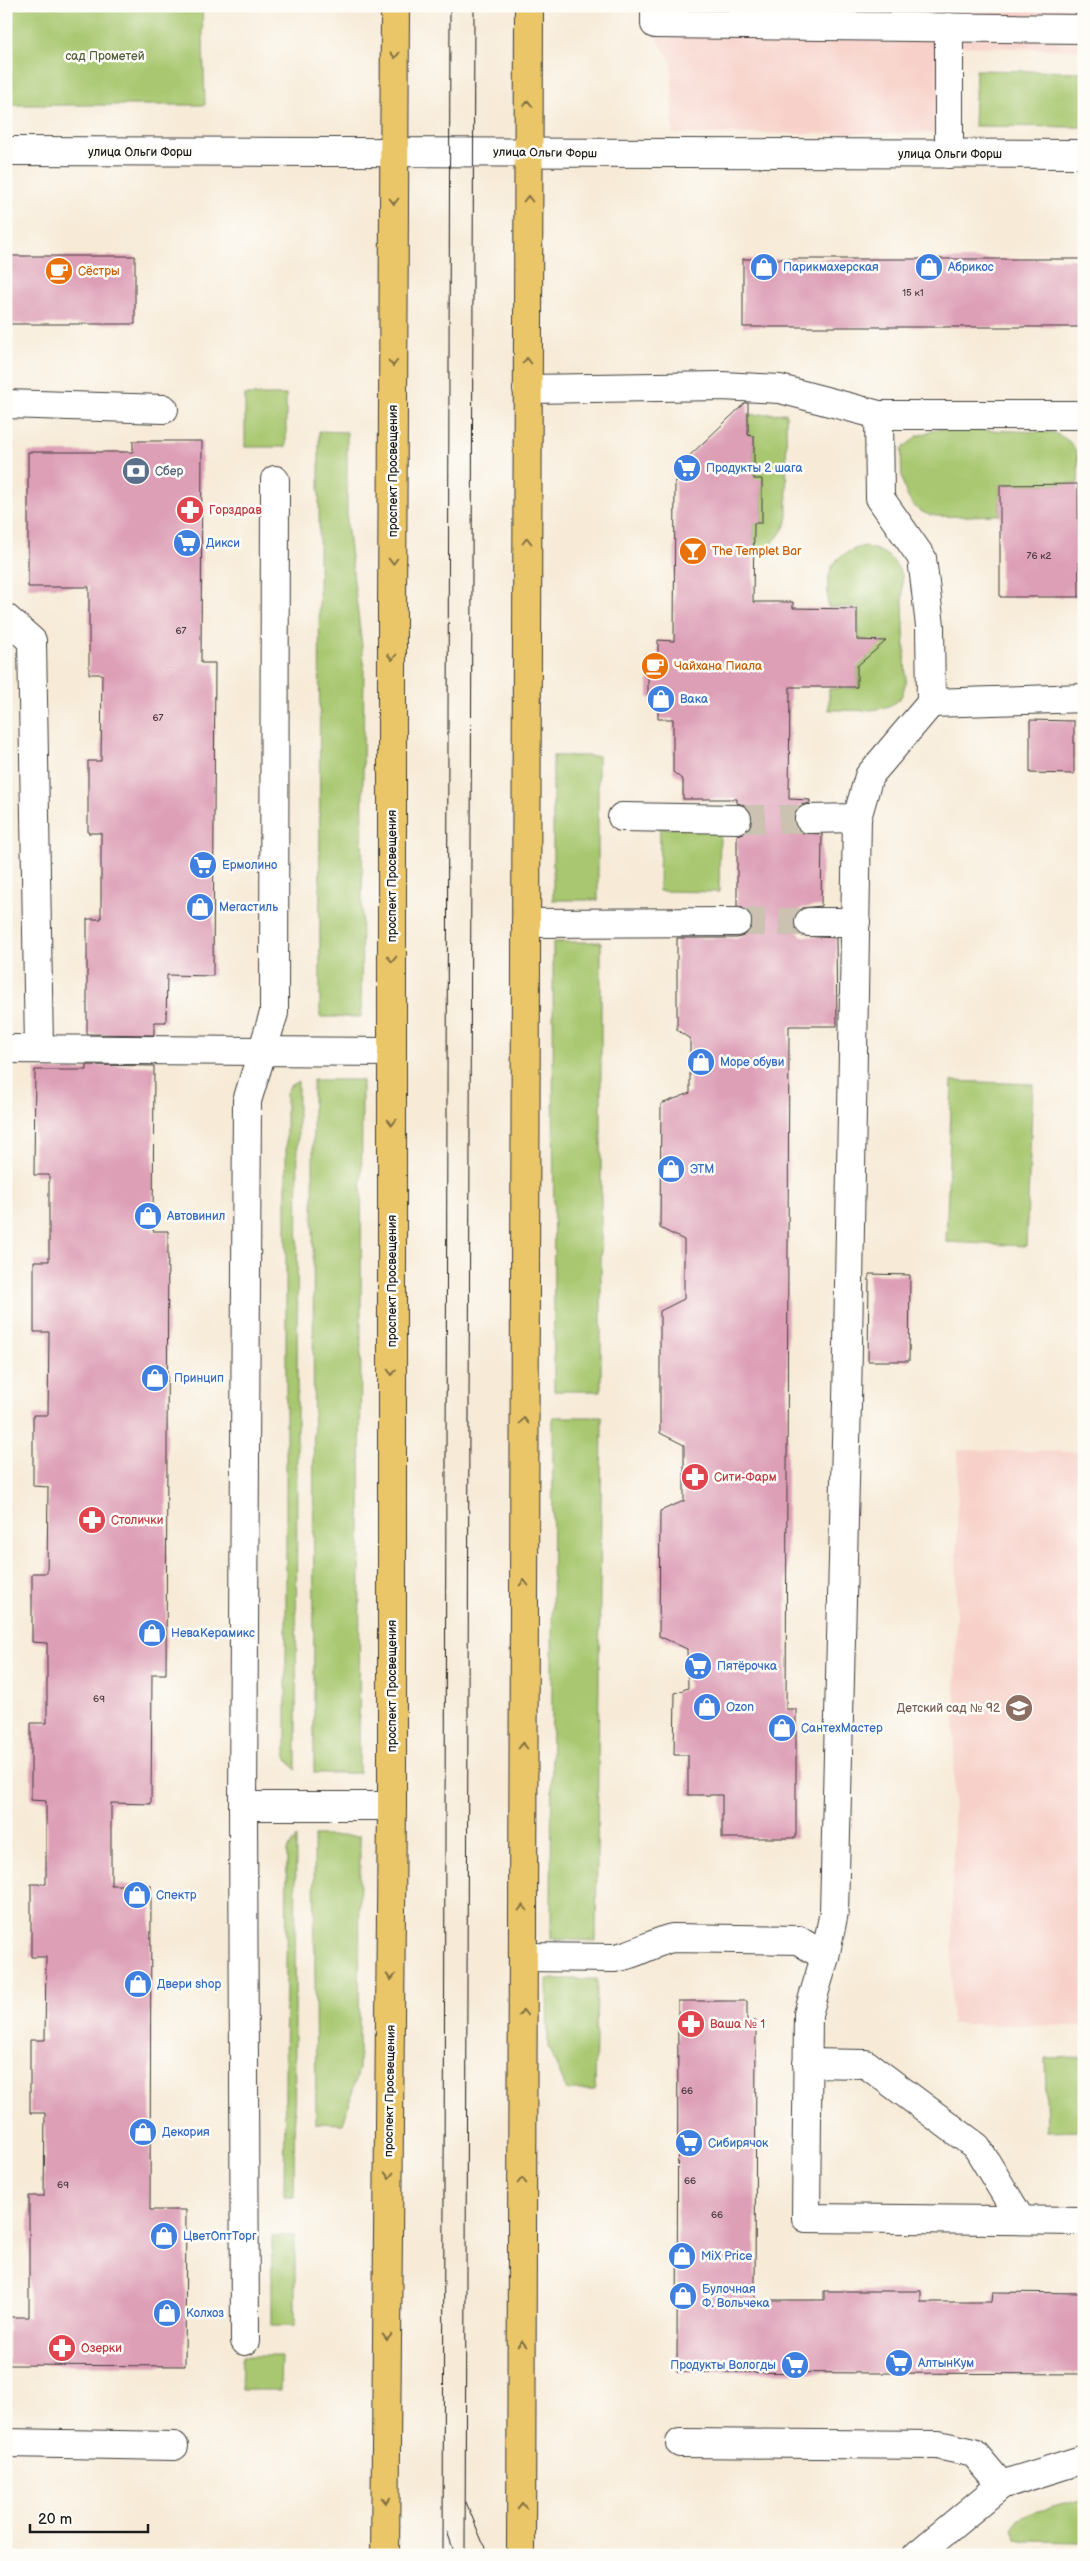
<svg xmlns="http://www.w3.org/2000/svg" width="1090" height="2561" viewBox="0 0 1090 2561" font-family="'Balsamiq Sans',sans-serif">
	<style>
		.built { fill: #f7d1c9 }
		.green { fill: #a8c76f; stroke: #627246 }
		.building { fill: #dd9fb6 }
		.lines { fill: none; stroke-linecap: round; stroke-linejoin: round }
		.minor-tunnel { stroke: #cbc2b2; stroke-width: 28; stroke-dasharray: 28 14; stroke-linecap: butt }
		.minor-casing { stroke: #3d3b38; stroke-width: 30 }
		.major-casing { stroke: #3d3b38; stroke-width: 30 }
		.minor { stroke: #fff; stroke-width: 28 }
		.major { stroke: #eac669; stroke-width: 28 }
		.tram { stroke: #1c1c1c; stroke-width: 1 }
		.oneway { stroke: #837142 }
		.labels { text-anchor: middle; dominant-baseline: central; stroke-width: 5; stroke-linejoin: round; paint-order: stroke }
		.number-label { font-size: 10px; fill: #4c3d42 }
		.park-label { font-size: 12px; fill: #54603d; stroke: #fdfcf7 }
		.street-label { font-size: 12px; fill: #1c1c1c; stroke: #fdfcf7 }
		.shop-label { font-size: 12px; fill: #366cbe; stroke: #fdfcf7; text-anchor: start }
		.food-label { font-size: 12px; fill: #c56008; stroke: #fdfcf7; text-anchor: start }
		.service-label { font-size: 12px; fill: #4e5e75; stroke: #fdfcf7; text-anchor: start }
		.health-label { font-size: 12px; fill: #be3a42; stroke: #fdfcf7; text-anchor: start }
		.education-label { font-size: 12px; fill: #785e54; stroke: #fdfcf7; text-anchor: end }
	</style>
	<rect width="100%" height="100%" fill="#fdfcf7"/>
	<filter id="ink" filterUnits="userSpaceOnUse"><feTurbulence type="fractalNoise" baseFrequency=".02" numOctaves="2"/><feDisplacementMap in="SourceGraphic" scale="10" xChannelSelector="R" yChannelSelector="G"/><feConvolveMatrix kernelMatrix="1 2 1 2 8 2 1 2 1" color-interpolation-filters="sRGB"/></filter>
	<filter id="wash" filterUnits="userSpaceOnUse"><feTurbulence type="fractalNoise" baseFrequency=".0096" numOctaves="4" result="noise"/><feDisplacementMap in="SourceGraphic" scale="20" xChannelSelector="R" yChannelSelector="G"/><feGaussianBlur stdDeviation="1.12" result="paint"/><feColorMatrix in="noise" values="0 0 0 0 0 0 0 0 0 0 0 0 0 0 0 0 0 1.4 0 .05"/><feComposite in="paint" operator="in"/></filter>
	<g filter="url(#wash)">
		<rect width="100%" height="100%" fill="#f7ebd8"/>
		<!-- built -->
		<g class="built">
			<polygon points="637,6 1084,6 1084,50 952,46 945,133 673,134 672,63"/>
			<polygon points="958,1450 1084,1452 1084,2026 951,2024"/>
		</g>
		<!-- green -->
		<g class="green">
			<polygon points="6,6 202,6 205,105 6,105"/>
			<polygon points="976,70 1084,72 1084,127 974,126"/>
			<rect x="245" y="395" width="41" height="52"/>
			<path d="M786 413 787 522C779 538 771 546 754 553V523H762V480L754 479V436L748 435V415Z"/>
			<path d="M938 429 1051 432C1080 442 1079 456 1078 484L1000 485V515C985 515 941 518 930 515 901 507 900 473 902 449L917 436Z"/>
			<polygon points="319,431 347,432 347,525 364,662 361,1017 320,1017"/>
			<path d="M864 546C884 552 892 555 902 575L906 682C904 687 903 694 901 697 886 716 849 709 829 710V689L858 688V667L867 659V640L859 639 858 607H828C827 572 827 557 864 546Z"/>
			<rect x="553" y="756" width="45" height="144"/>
			<polygon points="660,828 720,829 719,892 659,891"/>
			<polygon points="553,942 601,942 601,1391 554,1391"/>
			<polygon points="313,1080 362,1080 359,1773 314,1773"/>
			<polygon points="298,1081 296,1770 286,1757 286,1093 290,1086"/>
			<polygon points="952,1081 1033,1084 1026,1246 946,1242"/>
			<polygon points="553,1417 602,1417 596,1941 551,1939"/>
			<polygon points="314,1836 360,1836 359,2069 343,2124 316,2123"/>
			<polygon points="296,1838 294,2197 284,2197 287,1851"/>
			<polygon points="547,1979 597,1979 595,2090 567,2090 548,2047"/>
			<polygon points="1084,2057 1084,2130 1047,2131 1045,2058"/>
			<rect x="272" y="2236" width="23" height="89"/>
			<polygon points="242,2356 281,2356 280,2390 241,2390"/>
			<polygon points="1084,2499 1084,2542 1026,2541 1018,2538 1014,2528 1018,2519 1028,2514"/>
		</g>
		<g id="blocks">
			<!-- building -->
			<g class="building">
				<rect x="6" y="256" width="129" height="68"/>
				<rect x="743" y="259" width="341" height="68"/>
				<polygon points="745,403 748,403 748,435 754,436 754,479 762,479 762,523 754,523 753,602 793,602 793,608 857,609 857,640 886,641 857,666 857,687 790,687 789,799 810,800 810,803 801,805 796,811 793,820 796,827 802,833 822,834 821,906 802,908 795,915 793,922 796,930 802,936 836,938 837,1026 789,1026 786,1709 796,1709 796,1838 722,1838 722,1795 688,1795 688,1755 674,1755 675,1693 688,1688 687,1649 659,1636 660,1511 684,1501 684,1445 660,1433 660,1311 684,1299 684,1240 660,1228 661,1104 690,1093 690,1039 677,1030 677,938 737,938 744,936 750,930 753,922 751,915 745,909 737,906 737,835 744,833 750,827 753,819 750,811 745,805 737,803 737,799 683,799 683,780 673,772 673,719 658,719 658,698 648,698 648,658 658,658 658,640 674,641 675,482 686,476 685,460"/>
				<polygon points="133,441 202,441 201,663 215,663 213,976 167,975 166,1022 154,1022 154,1035 87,1034 87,919 101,919 101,833 88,833 88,761 101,761 102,674 89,674 89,587 28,587 28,452 133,452"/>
				<polygon points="1078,484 1079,597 1000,597 1000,485"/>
				<polygon points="1030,720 1074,721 1074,774 1030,773"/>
				<polygon points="87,1065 154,1066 153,1231 168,1231 166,1674 152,1674 151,1804 111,1803 111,1885 151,1885 150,2210 186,2210 185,2366 8,2365 8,2317 29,2317 29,2196 44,2196 45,2113 30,2113 30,2040 45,2040 46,1957 31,1957 31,1884 46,1884 46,1801 31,1800 31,1723 47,1723 47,1643 32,1642 32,1573 47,1573 48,1487 33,1486 33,1415 48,1415 49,1332 34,1332 34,1261 49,1261 49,1175 34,1175 35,1070 87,1070"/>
				<polygon points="869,1274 910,1275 909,1361 868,1361"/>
				<polygon points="678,2001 747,2001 747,2021 756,2021 755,2300 824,2300 824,2291 921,2291 921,2302 992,2302 993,2292 1084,2293 1084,2374 677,2372"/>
			</g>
		</g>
	</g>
	<g filter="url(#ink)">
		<use href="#blocks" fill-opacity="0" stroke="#3d3b38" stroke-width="1"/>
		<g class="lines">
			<!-- minor-tunnel -->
			<g class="minor-tunnel">
				<polyline points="737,819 809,819"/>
				<polyline points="737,922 809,922"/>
			</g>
			<defs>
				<g id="minor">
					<polyline points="655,6 655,24 1084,29"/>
					<polyline points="949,27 949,154"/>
					<polyline points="6,151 1084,154"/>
					<polyline points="527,389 722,386 780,389 879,415 1084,415"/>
					<polyline points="6,404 164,409"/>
					<polyline points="879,415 880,498 922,558 930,626 931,703 869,776 857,818 847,1403 834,1912 825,1957 808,2014 806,2218 1084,2221"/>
					<polyline points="6,618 32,641 39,1048"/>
					<polyline points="931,703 1084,698"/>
					<polyline points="622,817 737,819"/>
					<polyline points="809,819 857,818"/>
					<polyline points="809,922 856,922"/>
					<polyline points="526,923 737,922"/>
					<polyline points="6,1049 392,1052"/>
					<polyline points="243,1806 392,1806"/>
					<path d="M523 1957 615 1958C635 1955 652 1943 672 1938L798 1940 825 1957"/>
					<polyline points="807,2063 866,2064 977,2147 1021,2220"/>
					<polyline points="245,2341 243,1806 247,1101 274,1013 275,480"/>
					<polyline points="6,2443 174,2446"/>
					<polyline points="680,2443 938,2445 974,2453 1001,2485"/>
					<polyline points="917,2555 1001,2485 1084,2459"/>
				</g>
				<g id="major">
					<polyline points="385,2555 392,1806 392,608 395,6"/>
					<polyline points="521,2555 529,6"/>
				</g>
			</defs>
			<!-- minor casing -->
			<use href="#minor" class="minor-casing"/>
			<!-- major casing -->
			<use href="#major" class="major-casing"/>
			<!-- minor -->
			<use href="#minor" class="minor"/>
			<!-- major -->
			<use href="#major" class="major"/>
			<!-- tram -->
			<g class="tram">
				<polyline points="466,2502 482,2541 491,2555"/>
				<polyline points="447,2531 455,2555"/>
				<polyline points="443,2555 450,6"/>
				<polyline points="465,2555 474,6"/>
			</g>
		</g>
		<!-- one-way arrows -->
		<defs><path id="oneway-chevron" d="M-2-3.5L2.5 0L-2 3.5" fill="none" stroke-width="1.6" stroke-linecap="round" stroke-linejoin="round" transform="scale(1.25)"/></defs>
		<g class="oneway">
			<use href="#oneway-chevron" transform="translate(395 55) rotate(90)"/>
			<use href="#oneway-chevron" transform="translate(528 104) rotate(-90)"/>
			<use href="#oneway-chevron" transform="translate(528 199) rotate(-90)"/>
			<use href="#oneway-chevron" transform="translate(394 201) rotate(90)"/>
			<use href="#oneway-chevron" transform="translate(527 361) rotate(-90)"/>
			<use href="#oneway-chevron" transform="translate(393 363) rotate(90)"/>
			<use href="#oneway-chevron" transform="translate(527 541) rotate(-90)"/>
			<use href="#oneway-chevron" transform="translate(393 561) rotate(90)"/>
			<use href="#oneway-chevron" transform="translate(392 657) rotate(90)"/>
			<use href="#oneway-chevron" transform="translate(392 959) rotate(90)"/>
			<use href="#oneway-chevron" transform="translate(392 1122) rotate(90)"/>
			<use href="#oneway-chevron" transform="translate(392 1372) rotate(90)"/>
			<use href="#oneway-chevron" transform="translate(524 1421) rotate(-90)"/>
			<use href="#oneway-chevron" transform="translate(524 1583) rotate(-90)"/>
			<use href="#oneway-chevron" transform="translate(523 1746) rotate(-90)"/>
			<use href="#oneway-chevron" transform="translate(523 1908) rotate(-90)"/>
			<use href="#oneway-chevron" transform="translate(391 1977) rotate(91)"/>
			<use href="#oneway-chevron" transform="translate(523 2013) rotate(-90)"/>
			<use href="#oneway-chevron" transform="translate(389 2175) rotate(91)"/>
			<use href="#oneway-chevron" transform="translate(522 2181) rotate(-90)"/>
			<use href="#oneway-chevron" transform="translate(387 2337) rotate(91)"/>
			<use href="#oneway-chevron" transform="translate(522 2344) rotate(-90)"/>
			<use href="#oneway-chevron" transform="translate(386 2500) rotate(90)"/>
			<use href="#oneway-chevron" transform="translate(522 2506) rotate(-90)"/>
		</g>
	</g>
	<!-- icons -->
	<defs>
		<symbol id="shop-disc" viewBox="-11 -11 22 22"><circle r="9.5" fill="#3f7fe0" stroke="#fdfcf7"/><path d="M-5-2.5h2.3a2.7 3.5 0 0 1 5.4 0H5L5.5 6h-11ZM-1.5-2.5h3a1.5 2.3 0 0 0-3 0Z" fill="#fff"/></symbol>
		<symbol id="cafe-disc" viewBox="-11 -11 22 22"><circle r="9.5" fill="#e8710a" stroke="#fdfcf7"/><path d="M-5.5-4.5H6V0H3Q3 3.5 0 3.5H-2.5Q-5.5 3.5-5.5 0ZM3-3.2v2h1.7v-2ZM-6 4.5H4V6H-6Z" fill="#fff"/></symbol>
		<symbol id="supermarket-disc" viewBox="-11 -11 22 22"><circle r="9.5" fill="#3f7fe0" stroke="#fdfcf7"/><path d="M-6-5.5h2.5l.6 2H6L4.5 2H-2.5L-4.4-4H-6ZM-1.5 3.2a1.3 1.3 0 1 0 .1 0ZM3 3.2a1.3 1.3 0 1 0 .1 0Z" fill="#fff"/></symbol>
		<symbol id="bank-disc" viewBox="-11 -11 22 22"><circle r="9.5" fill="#5c6f8a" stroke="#fdfcf7"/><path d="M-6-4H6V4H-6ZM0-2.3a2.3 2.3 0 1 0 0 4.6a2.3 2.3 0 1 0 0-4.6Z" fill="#fff"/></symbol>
		<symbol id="pharmacy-disc" viewBox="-11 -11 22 22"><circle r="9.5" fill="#e0444e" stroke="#fdfcf7"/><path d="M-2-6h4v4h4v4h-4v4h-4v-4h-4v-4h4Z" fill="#fff"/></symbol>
		<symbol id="bar-disc" viewBox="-11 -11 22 22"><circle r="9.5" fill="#e8710a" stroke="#fdfcf7"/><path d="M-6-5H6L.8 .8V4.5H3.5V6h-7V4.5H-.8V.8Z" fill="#fff"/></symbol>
		<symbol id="school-disc" viewBox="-11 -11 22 22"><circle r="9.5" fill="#8d6e63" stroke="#fdfcf7"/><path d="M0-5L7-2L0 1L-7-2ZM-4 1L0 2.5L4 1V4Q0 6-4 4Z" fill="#fff"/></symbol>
	</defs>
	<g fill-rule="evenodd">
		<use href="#shop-disc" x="748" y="251" width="32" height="32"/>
		<use href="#shop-disc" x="913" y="251" width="32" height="32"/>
		<use href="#cafe-disc" x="43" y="255" width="32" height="32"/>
		<use href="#supermarket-disc" x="671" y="452" width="32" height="32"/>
		<use href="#bank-disc" x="120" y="455" width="32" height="32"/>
		<use href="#pharmacy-disc" x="174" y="494" width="32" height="32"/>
		<use href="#supermarket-disc" x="171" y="527" width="32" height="32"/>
		<use href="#bar-disc" x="677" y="535" width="32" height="32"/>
		<use href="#cafe-disc" x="639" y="650" width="32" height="32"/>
		<use href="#shop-disc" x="645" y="683" width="32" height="32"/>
		<use href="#supermarket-disc" x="187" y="849" width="32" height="32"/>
		<use href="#shop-disc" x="184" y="891" width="32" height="32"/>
		<use href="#shop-disc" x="685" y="1046" width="32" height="32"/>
		<use href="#shop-disc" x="655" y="1153" width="32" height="32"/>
		<use href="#shop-disc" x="132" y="1200" width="32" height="32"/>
		<use href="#shop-disc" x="139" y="1362" width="32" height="32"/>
		<use href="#pharmacy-disc" x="679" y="1461" width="32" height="32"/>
		<use href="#pharmacy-disc" x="76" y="1504" width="32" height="32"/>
		<use href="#shop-disc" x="136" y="1617" width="32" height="32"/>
		<use href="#supermarket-disc" x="682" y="1650" width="32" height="32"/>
		<use href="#shop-disc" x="691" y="1691" width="32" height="32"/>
		<use href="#school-disc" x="1003" y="1692" width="32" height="32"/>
		<use href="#shop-disc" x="766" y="1712" width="32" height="32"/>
		<use href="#shop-disc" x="121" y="1879" width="32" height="32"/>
		<use href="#shop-disc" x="122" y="1968" width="32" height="32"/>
		<use href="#pharmacy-disc" x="675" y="2008" width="32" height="32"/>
		<use href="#shop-disc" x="127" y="2116" width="32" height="32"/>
		<use href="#supermarket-disc" x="673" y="2127" width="32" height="32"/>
		<use href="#shop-disc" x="148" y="2220" width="32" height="32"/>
		<use href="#shop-disc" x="666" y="2240" width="32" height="32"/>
		<use href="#shop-disc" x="667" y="2280" width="32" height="32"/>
		<use href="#shop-disc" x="151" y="2297" width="32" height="32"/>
		<use href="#pharmacy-disc" x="46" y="2332" width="32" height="32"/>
		<use href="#supermarket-disc" x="883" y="2347" width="32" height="32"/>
		<use href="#supermarket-disc" x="779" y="2349" width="32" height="32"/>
	</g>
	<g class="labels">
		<!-- number labels -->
		<g class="number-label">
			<text x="913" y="293">15 к1</text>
			<text x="1039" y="556">76 к2</text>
			<text x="181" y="631">67</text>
			<text x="158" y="718">67</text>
			<text x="99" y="1699">69</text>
			<text x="687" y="2091">66</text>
			<text x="690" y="2181">66</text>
			<text x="63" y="2185">69</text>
			<text x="717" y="2215">66</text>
		</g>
		<!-- park labels -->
		<g class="park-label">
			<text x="105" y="56">сад Прометей</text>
		</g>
		<!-- street labels -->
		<g class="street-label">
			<text x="140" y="152">улица Ольги Форш</text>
			<text transform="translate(545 153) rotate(1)">улица Ольги Форш</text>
			<text x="950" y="154">улица Ольги Форш</text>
			<text transform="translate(393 471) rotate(-90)">проспект Просвещения</text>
			<text transform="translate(392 876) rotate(-90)">проспект Просвещения</text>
			<text transform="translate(392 1281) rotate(-90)">проспект Просвещения</text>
			<text transform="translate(392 1686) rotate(-90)">проспект Просвещения</text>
			<text transform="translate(390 2091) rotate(-89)">проспект Просвещения</text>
		</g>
		<!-- shop labels -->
		<g class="shop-label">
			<text x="783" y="267">Парикмахерская</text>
			<text x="948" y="267">Абрикос</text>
			<text x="706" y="468">Продукты 2 шага</text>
			<text x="206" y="543">Дикси</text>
			<text x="680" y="699">Вака</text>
			<text x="222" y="865">Ермолино</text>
			<text x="219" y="907">Мегастиль</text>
			<text x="720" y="1062">Море обуви</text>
			<text x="690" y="1169">ЭТМ</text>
			<text x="167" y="1216">Автовинил</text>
			<text x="174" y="1378">Принцип</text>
			<text x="171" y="1633">НеваКерамикс</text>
			<text x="717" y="1666">Пятёрочка</text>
			<text x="726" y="1707">Ozon</text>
			<text x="801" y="1728">СантехМастер</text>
			<text x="156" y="1895">Спектр</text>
			<text x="157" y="1984">Двери shop</text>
			<text x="162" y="2132">Декория</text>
			<text x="708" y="2143">Сибирячок</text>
			<text x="183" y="2236">ЦветОптТорг</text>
			<text x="701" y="2256">MiX Price</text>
			<text x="702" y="2289">Булочная<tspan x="702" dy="14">Ф. Вольчека</tspan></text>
			<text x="186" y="2313">Колхоз</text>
			<text x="918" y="2363">АлтынКум</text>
			<text x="776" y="2365" text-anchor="end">Продукты Вологды</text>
		</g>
		<!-- food labels -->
		<g class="food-label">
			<text x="78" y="271">Сёстры</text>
			<text x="712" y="551">The Templet Bar</text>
			<text x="674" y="666">Чайхана Пиала</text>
		</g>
		<!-- service labels -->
		<g class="service-label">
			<text x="155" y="471">Сбер</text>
		</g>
		<!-- health labels -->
		<g class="health-label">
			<text x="209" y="510">Горздрав</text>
			<text x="714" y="1477">Сити-Фарм</text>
			<text x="111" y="1520">Столички</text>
			<text x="710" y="2024">Ваша № 1</text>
			<text x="81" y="2348">Озерки</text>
		</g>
		<!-- education labels -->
		<g class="education-label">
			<text x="1000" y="1708">Детский сад № 92</text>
		</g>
	</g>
	<!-- margin -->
	<rect width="1090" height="2561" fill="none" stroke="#fdfcf7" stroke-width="25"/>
	<!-- scale -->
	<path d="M30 2524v8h118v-8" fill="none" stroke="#1c1c1c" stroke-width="2.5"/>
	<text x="38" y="2524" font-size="15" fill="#1c1c1c" stroke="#fdfcf7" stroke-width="4" paint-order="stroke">20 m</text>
</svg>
